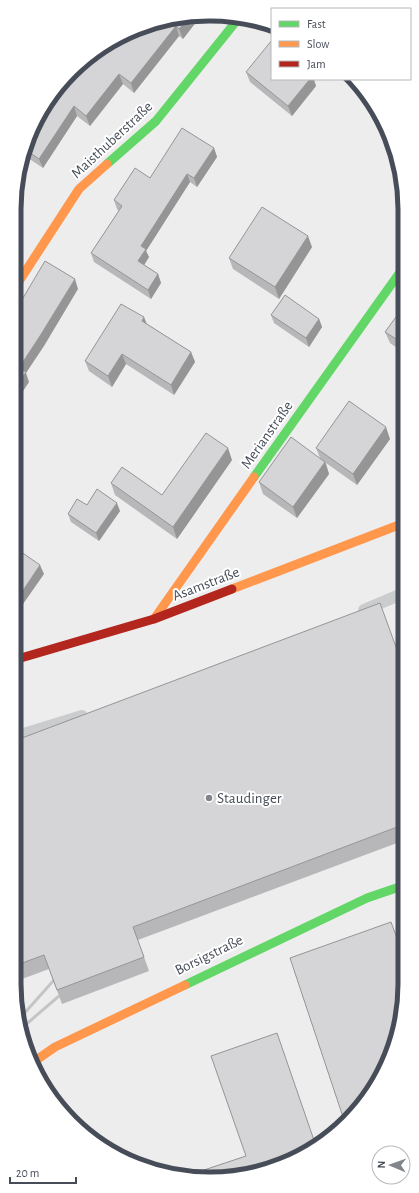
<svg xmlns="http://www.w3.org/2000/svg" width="419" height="1193" viewBox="0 0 419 1193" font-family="'Alegreya Sans',sans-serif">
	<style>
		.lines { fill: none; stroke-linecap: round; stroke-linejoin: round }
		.lane { stroke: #caccce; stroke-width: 12 }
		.fast { stroke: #63d668; stroke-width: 9 }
		.slow { stroke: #ff974d; stroke-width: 9 }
		.jam { stroke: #b3261e; stroke-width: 9 }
		.rail { stroke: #c4c5c7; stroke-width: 3 }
		.wall { fill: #b7b7b9 }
		.shaded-wall { fill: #959596 }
		.building { fill: #d5d5d7; stroke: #959596 }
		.poi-dot { fill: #81858c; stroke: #fff; stroke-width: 1.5 }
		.labels { text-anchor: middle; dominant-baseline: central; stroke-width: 4; stroke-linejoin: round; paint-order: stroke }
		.street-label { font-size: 15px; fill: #474d58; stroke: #fff }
		.poi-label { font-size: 15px; fill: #474d58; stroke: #fff; text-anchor: start }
		.rim { fill: none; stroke: #474d58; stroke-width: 5 }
	</style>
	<rect width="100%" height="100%" fill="#eeeded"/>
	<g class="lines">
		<!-- lane -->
		<g class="lane">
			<polyline points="364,610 404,593"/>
			<polyline points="14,737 82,716"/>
		</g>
		<!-- fast -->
		<g class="fast">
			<polyline points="107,164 156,121 238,19"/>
			<polyline points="254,477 403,268"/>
			<polyline points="185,985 367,898 405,885"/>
		</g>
		<!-- slow -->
		<g class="slow">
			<polyline points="14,289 79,189 107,164"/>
			<polyline points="232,589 404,523"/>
			<polyline points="154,619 254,477"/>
			<polyline points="32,1063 55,1047 185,985"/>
		</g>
		<!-- jam -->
		<polyline class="jam" points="14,660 154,619 232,589"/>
		<!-- rail -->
		<g class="rail">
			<polyline points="21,1017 54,980"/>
			<polyline points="23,1027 59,996"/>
		</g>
	</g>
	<!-- wall -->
	<g class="wall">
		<polygon points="184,16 200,17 183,39 179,36 134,93 123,84 90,126 77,116 43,168 25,156 20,165 21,159 47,106"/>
		<polygon points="246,72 314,80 316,86 292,116 250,82"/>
		<polygon points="214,148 217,157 197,187 190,182 146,251 149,257 144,265 158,274 161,283 151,299 94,262 91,253 119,211 117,209 114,200"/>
		<polygon points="312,247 279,299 233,269 229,258"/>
		<polygon points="404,306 404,353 390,343 385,332"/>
		<polygon points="271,315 319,319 322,327 309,347 274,323"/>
		<polygon points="147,324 191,352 195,362 174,395 126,364 112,387 89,371 85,361"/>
		<polygon points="390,439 357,485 326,463 329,474 297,518 263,494 259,482 320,458 316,448"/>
		<polygon points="232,460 177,539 115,495 111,483 162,495"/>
		<polygon points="87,505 120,511 99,541 71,522 68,514"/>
		<polygon points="404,669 405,840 138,940 149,971 62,1004 49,969 14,982 14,741"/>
	</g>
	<!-- shaded-wall -->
	<g class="shaded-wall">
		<polygon points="190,16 200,17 183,39 179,29"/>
		<polygon points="176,26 179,36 134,93 131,83"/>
		<polygon points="119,74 123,84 90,126 86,116"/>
		<polygon points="310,79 315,79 314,80 316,86 292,116 288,106"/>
		<polygon points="74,106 77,116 43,168 39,159"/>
		<polygon points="214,148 217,157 197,187 194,178"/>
		<polygon points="24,153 25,156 20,165 21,159"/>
		<polygon points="187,174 190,182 146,251 149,257 141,270 138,261 141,246"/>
		<polygon points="308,236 312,247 279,299 275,287"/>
		<polygon points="158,274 161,283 151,299 148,290"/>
		<polygon points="75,279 78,289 44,346 26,373 29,382 14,405 14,390 19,368"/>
		<polygon points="144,317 148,327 142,321"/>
		<polygon points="319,319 322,327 309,347 306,338"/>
		<polygon points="191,352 195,362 174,395 171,385"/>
		<polygon points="122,354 126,364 112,387 108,376"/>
		<polygon points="386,427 390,439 357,485 353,474"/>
		<polygon points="228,448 232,460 177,539 173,527"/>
		<polygon points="325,462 329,474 297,518 293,507"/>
		<polygon points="117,503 120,511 99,541 96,533"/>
		<polygon points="40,565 44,574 14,617 14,604"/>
	</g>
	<!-- building -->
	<g class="building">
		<polygon points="184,16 190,16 179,29 176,26 131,83 119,74 86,116 74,106 39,159 25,149 47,106 70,77 112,40"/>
		<polygon points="272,40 272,79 310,79 288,106 246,72"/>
		<polygon points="182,128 214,148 194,178 187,174 141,246 146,249 138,261 158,274 148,290 91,253 122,206 114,200 135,168 150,178"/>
		<polygon points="262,207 308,236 275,287 229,258"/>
		<polygon points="45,261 75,279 40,336 19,368 26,372 14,390 14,313"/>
		<polygon points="285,295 319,319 306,338 271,315"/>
		<polygon points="121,304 144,317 142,321 191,352 171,385 122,354 108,376 85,361"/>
		<polygon points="404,306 404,344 385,332"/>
		<polygon points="349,401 386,427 353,474 316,448"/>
		<polygon points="206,433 228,448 173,527 111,483 122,467 162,495"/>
		<polygon points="291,437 325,462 293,507 259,482"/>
		<polygon points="97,489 117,503 96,533 68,514 77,499 87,505"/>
		<polygon points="14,547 40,565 14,604"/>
		<polygon points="380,603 404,669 405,824 133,927 144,957 57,990 44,955 14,966 14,741"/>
		<polygon points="391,922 405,960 405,984 398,1034 372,1092 344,1120 290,958"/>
		<polygon points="277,1033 316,1146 320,1144 318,1146 260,1172 183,1177 246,1156 211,1056"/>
	</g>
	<!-- markers -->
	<circle class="poi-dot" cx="209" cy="798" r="4"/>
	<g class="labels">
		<!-- street labels -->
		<g class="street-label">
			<text transform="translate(112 140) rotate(-43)">Maisthuberstraße</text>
			<text transform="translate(267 435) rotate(-55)">Merianstraße</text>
			<text transform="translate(206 584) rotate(-21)">Asamstraße</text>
			<text transform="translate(209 955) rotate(-26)">Borsigstraße</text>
		</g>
		<!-- poi labels -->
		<g class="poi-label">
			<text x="217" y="798">Staudinger</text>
		</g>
	</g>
	<!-- crop -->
	<path d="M0 0H419V1193H0ZM209 21H210A188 188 0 0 1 398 209V984A188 188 0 0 1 210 1172H209A188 188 0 0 1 21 984V209A188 188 0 0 1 209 21Z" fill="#fff" fill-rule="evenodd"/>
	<path class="rim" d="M209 21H210A188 188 0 0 1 398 209V984A188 188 0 0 1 210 1172H209A188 188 0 0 1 21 984V209A188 188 0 0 1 209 21Z"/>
	<!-- legend -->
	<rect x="271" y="8" width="140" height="72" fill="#ffffff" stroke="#b5b8bc"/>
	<rect x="279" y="21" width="20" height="6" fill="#63d668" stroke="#b5b8bc"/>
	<text x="307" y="28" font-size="12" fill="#474d58">Fast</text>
	<rect x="279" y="41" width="20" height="6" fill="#ff974d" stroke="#b5b8bc"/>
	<text x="307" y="48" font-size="12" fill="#474d58">Slow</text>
	<rect x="279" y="61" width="20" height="6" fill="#b3261e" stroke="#b5b8bc"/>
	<text x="307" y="68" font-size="12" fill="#474d58">Jam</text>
	<!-- north arrow -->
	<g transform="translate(391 1165) rotate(272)"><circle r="19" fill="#ffffff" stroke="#b5b8bc"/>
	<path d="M0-3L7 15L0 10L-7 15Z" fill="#81858c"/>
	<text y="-6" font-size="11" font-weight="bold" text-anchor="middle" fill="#474d58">N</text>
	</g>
	<!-- scale -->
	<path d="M10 1177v6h66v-6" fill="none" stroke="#474d58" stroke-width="2"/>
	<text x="16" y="1177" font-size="12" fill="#474d58" stroke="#ffffff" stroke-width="3" paint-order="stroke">20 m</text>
</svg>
